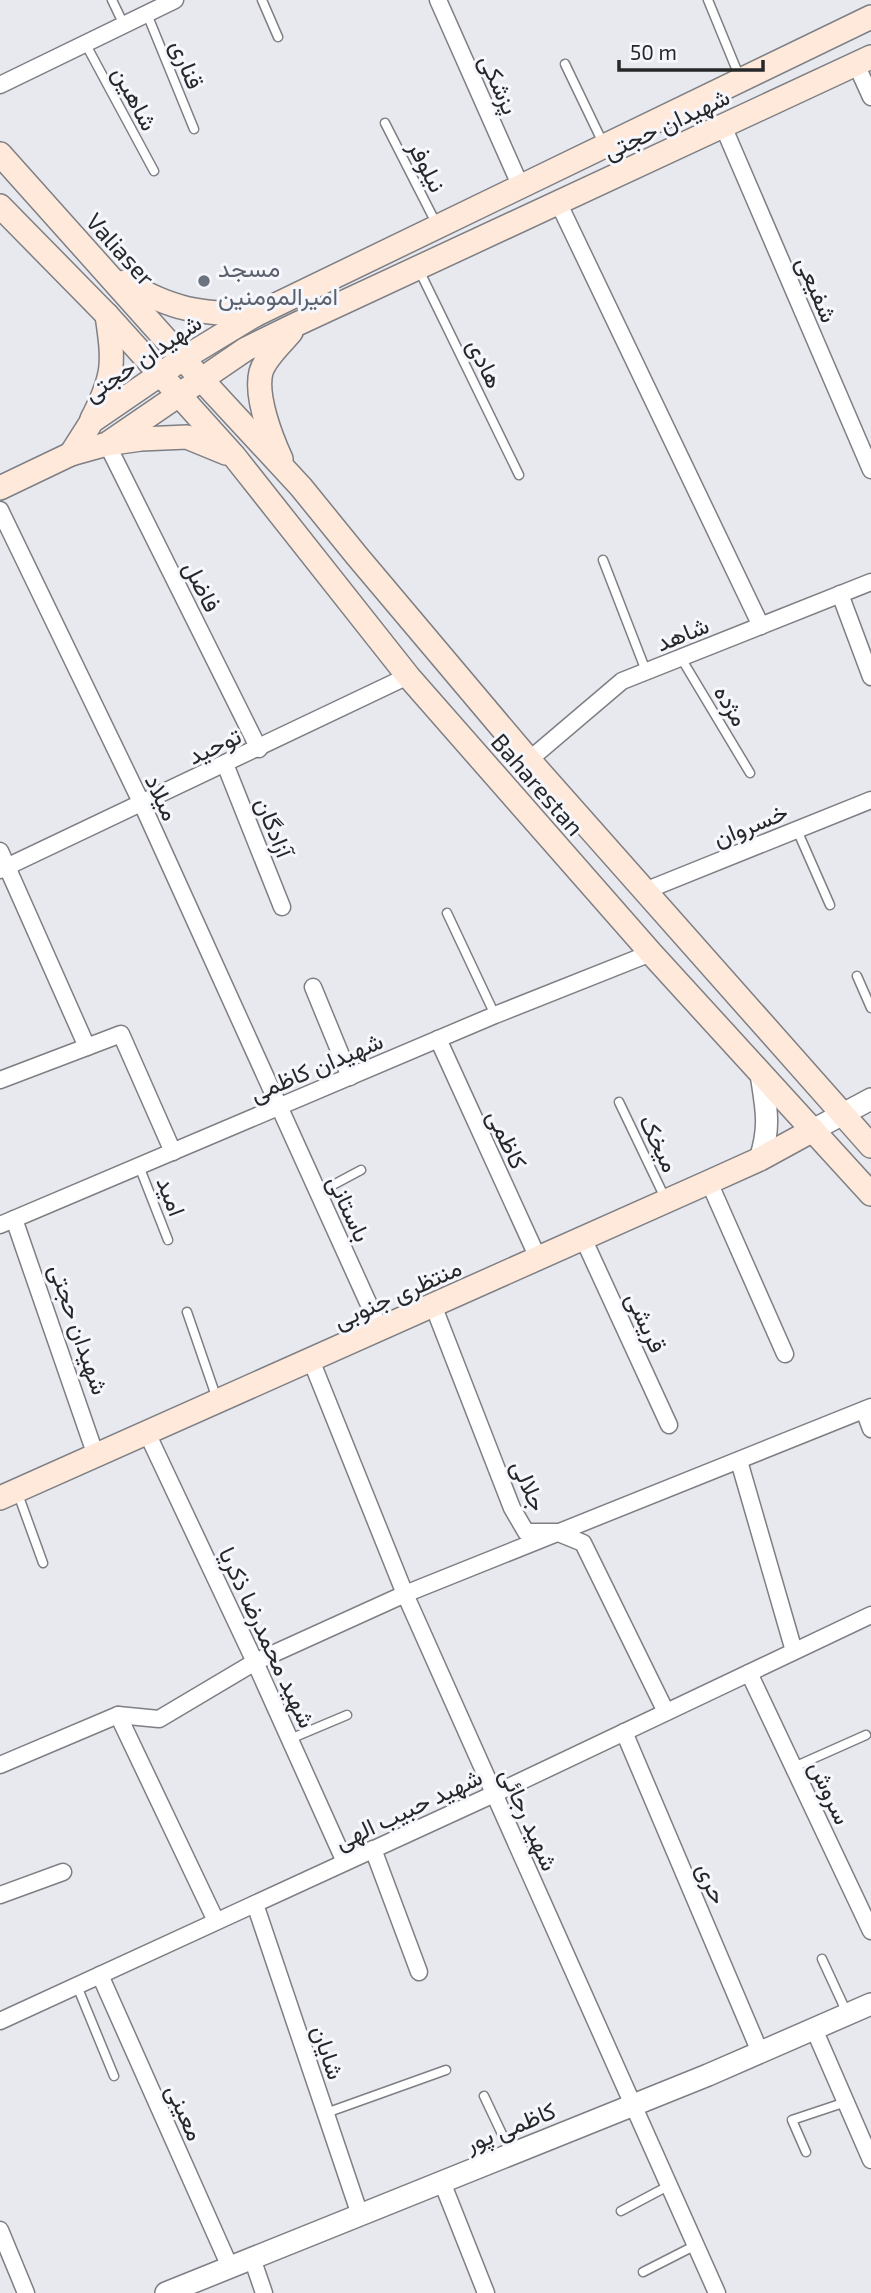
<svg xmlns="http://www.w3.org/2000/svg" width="871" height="2293" viewBox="0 0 871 2293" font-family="'Exo 2',Vazirmatn,sans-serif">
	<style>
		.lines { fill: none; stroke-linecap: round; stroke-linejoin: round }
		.service-casing { stroke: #7e7f84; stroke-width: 11 }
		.minor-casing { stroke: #7e7f84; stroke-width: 19 }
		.tertiary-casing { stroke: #7e7f84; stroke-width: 24 }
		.secondary-casing { stroke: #7e7f84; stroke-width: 26 }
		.service { stroke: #fff; stroke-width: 8 }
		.minor { stroke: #fff; stroke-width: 16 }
		.tertiary { stroke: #fff; stroke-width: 21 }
		.secondary { stroke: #ffe9da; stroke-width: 23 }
		.worship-dot { fill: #6b7280; stroke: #f6f7fd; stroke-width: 2.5 }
		.labels { text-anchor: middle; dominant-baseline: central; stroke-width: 6; stroke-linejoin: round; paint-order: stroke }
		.street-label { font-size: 24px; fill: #262729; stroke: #f6f7fd }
		.worship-label { font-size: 24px; fill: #5b616d; stroke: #f6f7fd; text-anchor: start }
	</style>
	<rect width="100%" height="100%" fill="#e8e9ef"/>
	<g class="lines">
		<defs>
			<g id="service">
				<polyline points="112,0 124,25"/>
				<polyline points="262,0 278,37"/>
				<polyline points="708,0 740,78"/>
				<polyline points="147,14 194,129"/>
				<polyline points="85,43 154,171"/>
				<polyline points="565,64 603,143"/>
				<polyline points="385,123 436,223"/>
				<polyline points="419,270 519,475"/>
				<polyline points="603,560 646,671"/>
				<polyline points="681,658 750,773"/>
				<polyline points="797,830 830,905"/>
				<polyline points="447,913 495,1015"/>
				<polyline points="857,976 871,1008"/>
				<polyline points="619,1102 666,1200"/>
				<polyline points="139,1166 168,1240"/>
				<polyline points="318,1193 361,1170"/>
				<polyline points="187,1312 217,1399"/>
				<polyline points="18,1494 43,1563"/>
				<polyline points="290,1739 347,1715"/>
				<polyline points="794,1767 866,1735"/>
				<polyline points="822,1959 847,2013"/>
				<polyline points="77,1986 114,2076"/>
				<polyline points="484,2096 511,2153"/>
				<polyline points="326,2113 446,2070"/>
				<polyline points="806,2152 792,2120 846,2102"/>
				<polyline points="621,2211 670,2185"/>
				<polyline points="643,2272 696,2245"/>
			</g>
			<g id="minor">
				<polyline points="438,0 521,187"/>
				<polyline points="856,64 871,97"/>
				<polyline points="0,85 175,0"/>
				<polyline points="723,126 871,470"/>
				<polyline points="558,202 761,626"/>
				<polyline points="107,444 259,749"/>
				<polyline points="0,510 142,804 380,1329"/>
				<polyline points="840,594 871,677"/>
				<polyline points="529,760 622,681 871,582"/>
				<polyline points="225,764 282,907"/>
				<polyline points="0,851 87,1047"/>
				<polyline points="0,870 408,676"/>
				<polyline points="647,890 871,800"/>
				<polyline points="313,987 350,1077"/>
				<polyline points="438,1039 538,1258"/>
				<polyline points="0,1080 121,1034 173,1152"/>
				<polyline points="709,1182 785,1354"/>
				<polyline points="14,1219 96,1456"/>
				<polyline points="0,1225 495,1015 651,953"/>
				<polyline points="583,1238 669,1425"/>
				<polyline points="433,1305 512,1508 526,1532 556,1532 583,1543 666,1712"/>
				<polyline points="311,1360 405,1594 717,2293"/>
				<polyline points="864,1410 871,1429"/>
				<polyline points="147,1433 255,1662 345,1862"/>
				<polyline points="739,1461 794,1651"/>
				<polyline points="749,1673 871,1931"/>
				<polyline points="118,1715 216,1921"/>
				<polyline points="624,1732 760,2052"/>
				<polyline points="0,1765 118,1715 159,1719 255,1662 405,1594 871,1407"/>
				<polyline points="373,1849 419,1972"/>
				<polyline points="0,1895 63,1872"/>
				<polyline points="255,1904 360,2215"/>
				<polyline points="100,1975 230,2267"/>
				<polyline points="0,2021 494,1794 871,1615"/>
				<polyline points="814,2029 871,2160"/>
				<polyline points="442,2182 486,2293"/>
				<polyline points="0,2230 26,2293"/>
				<polyline points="252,2258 264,2293"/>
			</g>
			<g id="tertiary">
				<polyline points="813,1130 871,1099"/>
				<path d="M760 1159C771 1126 766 1107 761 1074"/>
				<polyline points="166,2293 708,2075 871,2004"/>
			</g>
			<g id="secondary">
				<polyline points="0,154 203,381 301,487 357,556 529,760 871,1146"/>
				<polyline points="0,206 107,315 234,456 408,676 651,953 871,1194"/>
				<path d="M125 282C174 311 199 313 255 315"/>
				<path d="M92 419C115 375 114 363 107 315"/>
				<polyline points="113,443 141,439 187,437 226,453"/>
				<polyline points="71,454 92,421 184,358 255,315 871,17"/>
				<path d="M281 459C271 437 255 396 261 372 265 358 282 343 291 332"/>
				<polyline points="0,488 71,454 107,444 246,349 297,324 871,57"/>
				<polyline points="0,1498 709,1182 760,1159 813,1130"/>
			</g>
		</defs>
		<!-- service casing -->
		<use href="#service" class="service-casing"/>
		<!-- minor casing -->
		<use href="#minor" class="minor-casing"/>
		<!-- tertiary casing -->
		<use href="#tertiary" class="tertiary-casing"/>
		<!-- secondary casing -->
		<use href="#secondary" class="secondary-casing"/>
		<!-- service -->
		<use href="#service" class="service"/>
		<!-- minor -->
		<use href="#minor" class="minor"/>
		<!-- tertiary -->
		<use href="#tertiary" class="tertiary"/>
		<!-- secondary -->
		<use href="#secondary" class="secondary"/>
	</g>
	<!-- markers -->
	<circle class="worship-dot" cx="204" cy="281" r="7"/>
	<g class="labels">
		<!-- street labels -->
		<g class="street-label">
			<text transform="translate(188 64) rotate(68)">قناری</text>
			<text transform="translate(500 84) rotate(66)">پزشکی</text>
			<text transform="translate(136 98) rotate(62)">شاهین</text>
			<text transform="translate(666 123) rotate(-25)">شهیدان حجتی</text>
			<text transform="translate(428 166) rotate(63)">نیلوفر</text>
			<text transform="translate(121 249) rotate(48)">Valiaser</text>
			<text transform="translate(818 289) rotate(67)">شفیعی</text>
			<text transform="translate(142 357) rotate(-34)">شهیدان حجتی</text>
			<text transform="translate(486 363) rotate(64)">هادی</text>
			<text transform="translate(203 586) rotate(63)">فاضل</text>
			<text transform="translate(682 633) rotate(-22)">شاهد</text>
			<text transform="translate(732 705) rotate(59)">مژده</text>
			<text transform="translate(214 745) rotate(-25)">توحید</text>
			<text transform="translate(538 784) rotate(49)">Baharestan</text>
			<text transform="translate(163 797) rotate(65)">میلاد</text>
			<text transform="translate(750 824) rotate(-22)">خسروان</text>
			<text transform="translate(275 827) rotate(68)">آزادگان</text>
			<text transform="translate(316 1066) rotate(-23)">شهیدان کاظمی</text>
			<text transform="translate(508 1139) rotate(65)">کاظمی</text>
			<text transform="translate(660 1143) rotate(64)">میخک</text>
			<text transform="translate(172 1196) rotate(69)">امید</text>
			<text transform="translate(350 1208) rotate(65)">باستانی</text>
			<text transform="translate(397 1293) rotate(-24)">منتظری جنوبی</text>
			<text transform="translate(647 1322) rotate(65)">قریشی</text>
			<text transform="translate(80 1329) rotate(71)">شهیدان حجتی</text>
			<text transform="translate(530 1485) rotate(66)">جلالی</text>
			<text transform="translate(268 1637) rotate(65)">شهید محمدرضا ذکریا</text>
			<text transform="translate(831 1792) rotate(65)">سروش</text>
			<text transform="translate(408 1808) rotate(-25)">شهید حبیب الهی</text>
			<text transform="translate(530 1819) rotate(66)">شهید رجائی</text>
			<text transform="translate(713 1883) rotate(67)">حری</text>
			<text transform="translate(329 2052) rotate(71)">شایان</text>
			<text transform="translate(186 2112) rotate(66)">معینی</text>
			<text transform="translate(510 2126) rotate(-22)">کاظمی پور</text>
		</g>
		<!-- worship labels -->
		<g class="worship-label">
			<text x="218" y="267">مسجد<tspan x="218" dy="28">امیرالمومنین</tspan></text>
		</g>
	</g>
	<!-- scale -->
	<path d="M619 60v10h144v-10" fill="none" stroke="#262729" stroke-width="3.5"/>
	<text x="630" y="60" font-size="21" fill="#262729" stroke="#f6f7fd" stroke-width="5" paint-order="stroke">50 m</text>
</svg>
